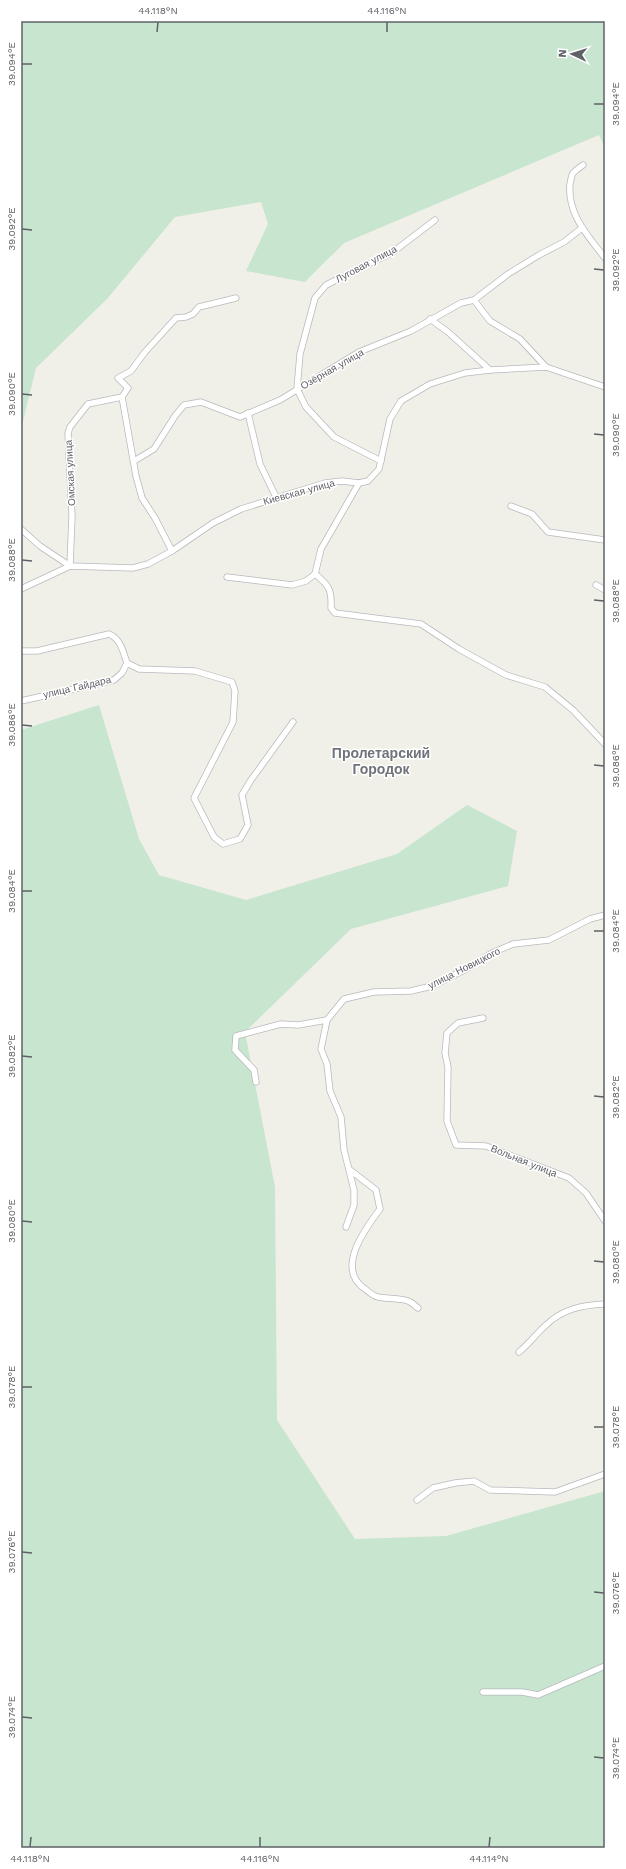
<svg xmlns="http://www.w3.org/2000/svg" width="626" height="1869" viewBox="0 0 626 1869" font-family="'Work Sans',sans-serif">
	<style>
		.green { fill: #c7e5cf }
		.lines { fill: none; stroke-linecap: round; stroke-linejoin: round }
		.minor-casing { stroke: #b8b9bd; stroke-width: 7 }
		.minor { stroke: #fff; stroke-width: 5.5 }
		.ticks { fill: none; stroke: #5f6167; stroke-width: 1.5 }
		.labels { text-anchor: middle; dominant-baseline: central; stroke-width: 3; stroke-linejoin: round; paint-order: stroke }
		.street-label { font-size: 10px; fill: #5f6167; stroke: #fff }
		.district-label { font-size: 14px; font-weight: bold; fill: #707379; stroke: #fff }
		.neatline { fill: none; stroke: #5f6167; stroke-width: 1.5 }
		.ticks-label { font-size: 10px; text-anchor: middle; fill: #5f6167 }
	</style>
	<rect width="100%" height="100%" fill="#f0f0e8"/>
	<!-- green -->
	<g class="green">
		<polygon points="21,21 605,21 605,148 599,135 344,243 305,282 246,271 268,224 261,202 175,217 107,299 36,368 21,429"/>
		<polygon points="99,705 139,839 159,875 246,900 397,854 467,805 517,831 508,886 351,929 245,1032 275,1187 277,1420 355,1539 446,1536 605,1491 605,1848 21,1848 21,730"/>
	</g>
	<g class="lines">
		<defs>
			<g id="minor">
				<path d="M583 165C580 167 576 170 573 173 571 176 571 181 570 184 567 214 588 236 605 258"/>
				<polyline points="474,300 490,321 520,339 546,367"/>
				<polyline points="430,319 448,332 490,370"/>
				<polyline points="122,397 136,476 142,498 155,518 172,551"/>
				<polyline points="248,413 260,464 277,499"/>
				<polyline points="134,461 154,449 175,416 184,405 201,402 240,417 280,400 359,352 411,331 461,303 474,300 508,274 539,255 564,242 582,228"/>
				<polyline points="381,461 334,437 306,407 297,389 300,354 315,298 326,285 393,252 435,220"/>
				<polyline points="511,506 532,514 548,532 605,540"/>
				<polyline points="21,529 40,546 70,566"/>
				<polyline points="70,566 72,516 68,433 70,427 88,404 122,397 128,388 118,378 131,371 145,352 176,318 186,317 193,314 199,307 236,298"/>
				<path d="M315 574C329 585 332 590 331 608L335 613 421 624 459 649 506 675 545 687 573 710 605 744"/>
				<polyline points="227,577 292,585 306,581 315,574 321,549 359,483"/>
				<polyline points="596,585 605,590"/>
				<polyline points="21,589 70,566 133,568 148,564 172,551 213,523 241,509 325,483 342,481 359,483 368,481 379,469 390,419 401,401 430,384 465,373 490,370 546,367 605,387"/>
				<path d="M21 651H37L109 634C121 639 123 652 127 663"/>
				<polyline points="127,663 139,669 195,671 232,682 235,691 233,722 194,798 214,837 223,844 240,839 248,825 242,795 251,780 293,722"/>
				<polyline points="21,701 114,680 122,673 127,663"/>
				<polyline points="483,1018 458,1023 447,1033 445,1053 448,1067 447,1121 456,1145 486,1146 569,1178 586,1193 605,1221"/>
				<polyline points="256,1082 254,1070 235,1050 236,1036 281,1024 298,1025 327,1020"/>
				<path d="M350 1170 376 1190 380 1209C365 1229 335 1269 365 1289 369 1292 373 1296 378 1297 386 1299 403 1298 408 1301 412 1302 415 1306 418 1308"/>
				<polyline points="346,1227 354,1205 354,1190 344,1150 341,1117 330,1091 327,1064 321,1049 327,1020 344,999 374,992 411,991 432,986 466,969 492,953 513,944 549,940 590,919 605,915"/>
				<path d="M519 1352C529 1344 536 1334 545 1326 562 1309 582 1305 605 1304"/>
				<polyline points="417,1500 433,1488 455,1483 474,1481 490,1490 555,1492 605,1474"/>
				<polyline points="483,1692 522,1692 538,1695 605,1666"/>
			</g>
		</defs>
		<!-- minor casing -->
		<use href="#minor" class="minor-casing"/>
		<!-- minor -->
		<use href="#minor" class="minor"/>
	</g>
	<!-- ticks -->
	<path class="ticks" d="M157 32 158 22M387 32V22M22 64H32M594 104H604M22 229 32 230M594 269 604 270M22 394 32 395M594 434 604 435M22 560 32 561M594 600 604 601M22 725 32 726M594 765 604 766M22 891H32M594 931H604M22 1056 32 1057M594 1096 604 1097M22 1221 32 1222M594 1261 604 1262M22 1387H32M594 1427H604M22 1552 32 1553M594 1592 604 1593M22 1717 32 1718M594 1757 604 1758M30 1847 31 1837M260 1847V1837M489 1847 490 1837"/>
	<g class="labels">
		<!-- street labels -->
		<g class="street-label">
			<text transform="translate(366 264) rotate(-28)">Луговая улица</text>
			<text transform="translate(332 369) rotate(-30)">Озёрная улица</text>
			<text transform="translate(70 473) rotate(-93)">Омская улица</text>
			<text transform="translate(299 492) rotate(-15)">Киевская улица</text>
			<text transform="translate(77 687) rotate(-13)">улица Гайдара</text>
			<text transform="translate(464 968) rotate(-27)">улица Новицкого</text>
			<text transform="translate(524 1161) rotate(22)">Вольная улица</text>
		</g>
		<!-- district labels -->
		<g class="district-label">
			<text x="381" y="753">Пролетарский<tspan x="381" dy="16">Городок</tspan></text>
		</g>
	</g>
	<!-- border -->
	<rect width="626" height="1869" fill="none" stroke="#ffffff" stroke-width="44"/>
	<!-- north arrow -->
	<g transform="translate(572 54) rotate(274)" stroke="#ffffff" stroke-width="3" paint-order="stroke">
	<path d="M0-3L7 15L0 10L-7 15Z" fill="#5f6167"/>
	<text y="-6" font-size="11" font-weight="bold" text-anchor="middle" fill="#5f6167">N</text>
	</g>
	<rect x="22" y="22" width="582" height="1825" class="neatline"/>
	<g class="ticks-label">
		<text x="158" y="14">44.118°N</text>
		<text x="387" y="14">44.116°N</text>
		<text transform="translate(11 64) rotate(-90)" y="4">39.094°E</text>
		<text transform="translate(615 104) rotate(-90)" y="4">39.094°E</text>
		<text transform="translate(11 229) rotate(-90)" y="4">39.092°E</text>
		<text transform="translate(615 270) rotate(-90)" y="4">39.092°E</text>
		<text transform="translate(11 394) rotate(-90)" y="4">39.090°E</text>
		<text transform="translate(615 435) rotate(-90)" y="4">39.090°E</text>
		<text transform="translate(11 560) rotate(-90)" y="4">39.088°E</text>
		<text transform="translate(615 601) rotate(-90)" y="4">39.088°E</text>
		<text transform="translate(11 725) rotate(-90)" y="4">39.086°E</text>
		<text transform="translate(615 766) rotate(-90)" y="4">39.086°E</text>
		<text transform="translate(11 891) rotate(-90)" y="4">39.084°E</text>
		<text transform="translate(615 931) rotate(-90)" y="4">39.084°E</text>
		<text transform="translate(11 1056) rotate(-90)" y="4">39.082°E</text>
		<text transform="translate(615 1097) rotate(-90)" y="4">39.082°E</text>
		<text transform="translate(11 1221) rotate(-90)" y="4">39.080°E</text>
		<text transform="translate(615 1262) rotate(-90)" y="4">39.080°E</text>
		<text transform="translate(11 1387) rotate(-90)" y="4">39.078°E</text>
		<text transform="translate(615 1427) rotate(-90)" y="4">39.078°E</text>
		<text transform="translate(11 1552) rotate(-90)" y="4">39.076°E</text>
		<text transform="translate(615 1593) rotate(-90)" y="4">39.076°E</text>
		<text transform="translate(11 1717) rotate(-90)" y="4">39.074°E</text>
		<text transform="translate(615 1758) rotate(-90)" y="4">39.074°E</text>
		<text x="30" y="1862">44.118°N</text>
		<text x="260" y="1862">44.116°N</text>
		<text x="489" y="1862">44.114°N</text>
	</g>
</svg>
